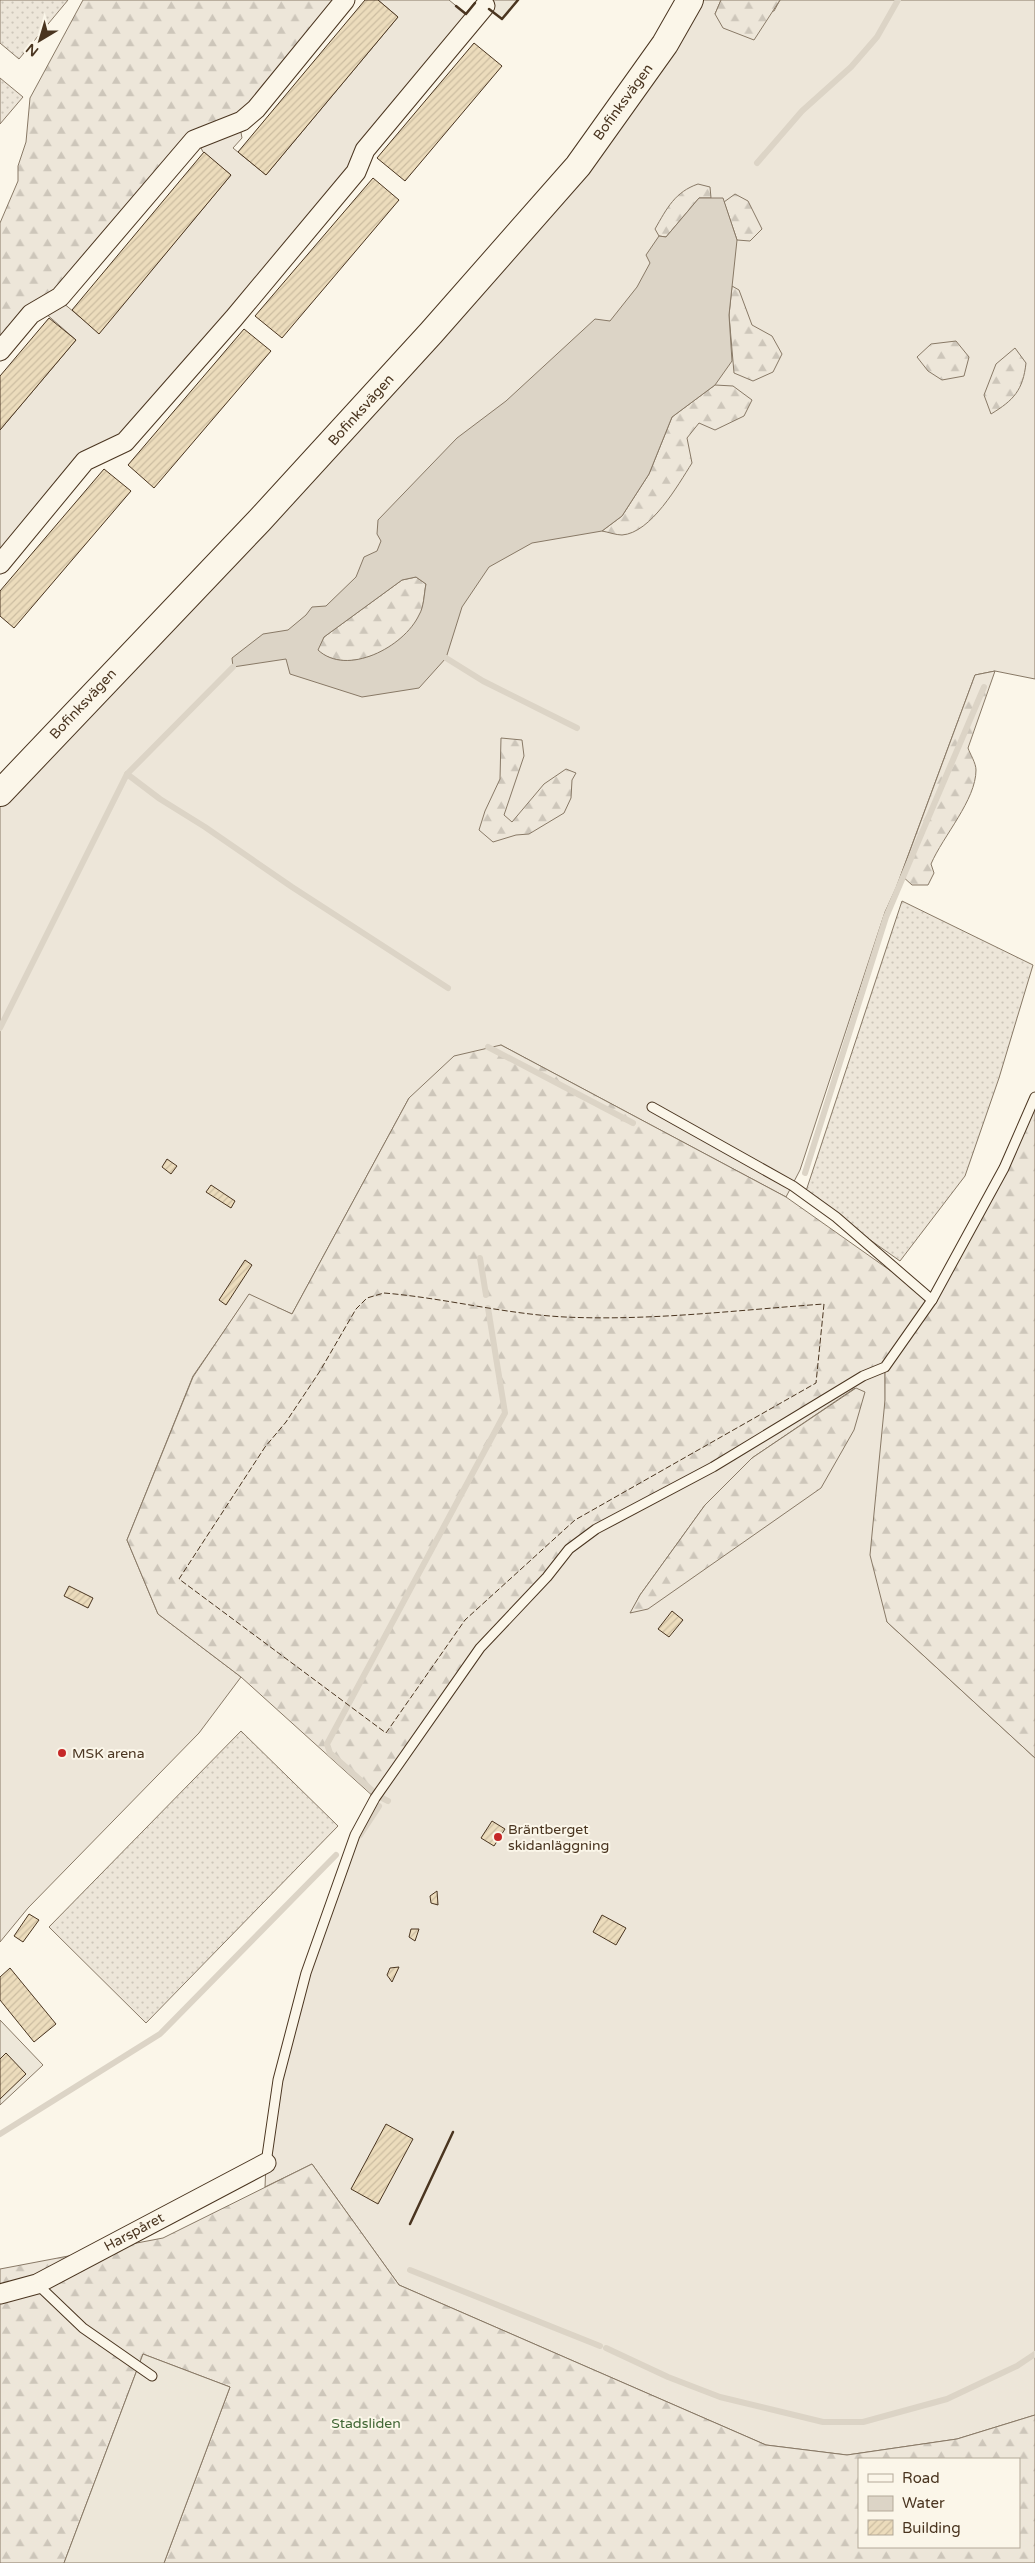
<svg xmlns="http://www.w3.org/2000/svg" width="1035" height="2563" viewBox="0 0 1035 2563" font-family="'Varela Round',sans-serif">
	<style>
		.grass { fill: #ede6d9; stroke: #887966; fill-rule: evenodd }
		.forest { fill: url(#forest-firs); stroke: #887966; fill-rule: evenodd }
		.garden { fill: url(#garden-dots); stroke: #887966 }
		.parking { fill: #ede7d9; stroke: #887966 }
		.water { fill: #dcd4c6; stroke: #887966; fill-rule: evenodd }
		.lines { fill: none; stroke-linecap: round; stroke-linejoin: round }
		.stream { stroke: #dcd4c6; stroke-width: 6 }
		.building { fill: url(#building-hatch); stroke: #4a3520 }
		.lane-casing { stroke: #4a3520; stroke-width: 11 }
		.street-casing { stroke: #4a3520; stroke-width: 21 }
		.secondary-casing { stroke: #4a3520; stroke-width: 28 }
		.lane { stroke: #fbf6e9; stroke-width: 9 }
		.street { stroke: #fbf6e9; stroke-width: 19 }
		.secondary { stroke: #fbf6e9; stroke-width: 26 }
		.fence { stroke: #4a3520; stroke-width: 1; stroke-dasharray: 6 2.5; stroke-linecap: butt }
		.wall { stroke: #4a3520; stroke-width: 2.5 }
		.poi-dot { fill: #c62828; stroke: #fbf6e9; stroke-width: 2 }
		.labels { text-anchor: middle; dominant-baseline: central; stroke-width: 4; stroke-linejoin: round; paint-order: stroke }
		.street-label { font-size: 14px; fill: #4a3520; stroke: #fbf6e9 }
		.poi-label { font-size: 14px; fill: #4a3520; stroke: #fbf6e9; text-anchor: start }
		.park-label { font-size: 14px; fill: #436837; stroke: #fbf6e9 }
	</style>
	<defs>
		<pattern id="forest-firs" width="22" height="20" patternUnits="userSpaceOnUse" patternTransform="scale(1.25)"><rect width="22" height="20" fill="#ede6d9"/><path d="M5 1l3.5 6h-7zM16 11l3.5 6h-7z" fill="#cdc6ba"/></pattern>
		<pattern id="garden-dots" width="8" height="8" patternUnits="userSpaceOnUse" patternTransform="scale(1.25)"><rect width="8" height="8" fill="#ede6d9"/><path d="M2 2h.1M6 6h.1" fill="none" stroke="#cdc6ba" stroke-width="1.8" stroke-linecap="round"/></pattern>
		<pattern id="building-hatch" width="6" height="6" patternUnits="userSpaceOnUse" patternTransform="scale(1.25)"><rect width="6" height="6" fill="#ecdcbc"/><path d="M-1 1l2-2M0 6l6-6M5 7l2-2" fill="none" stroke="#ccbda1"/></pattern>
	</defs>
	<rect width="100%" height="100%" fill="#fbf6e9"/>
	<!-- grass -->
	<g class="grass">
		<polygon points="378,0 449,0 466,14 466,19 348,171 130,429 0,556 0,430 76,340 44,312 62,302 99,333 231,175 203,152 200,146 240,127 242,138 233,148 266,175 398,17"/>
		<polygon points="690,0 721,0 715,14 774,11 780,0 1035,0 1035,679 995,671 975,675 896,888 885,912 800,1170 786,1197 501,1045 409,1098 292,1314 249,1295 193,1376 127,1540 158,1614 241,1677 199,1733 28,1908 0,1942 0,793 578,166"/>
		<path d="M885 1367 887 1622 1035 1758V2415L957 2439 847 2455 766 2445 399 2285 312 2164 265 2187 266 2163 278 2080 306 1973 355 1835 480 1648 569 1549ZM855 1388 631 1613 640 1595 705 1505 752 1458Z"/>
	</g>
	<!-- forest -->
	<g class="forest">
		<polygon points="83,0 345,0 256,109 194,140 0,351 0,223 18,181 18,166 26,142 30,98"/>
		<polygon points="721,0 780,0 754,40 723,28 715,14"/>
		<path d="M698 184 710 187 711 198H699L666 237 659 236 655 229C667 208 675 192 698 184Z"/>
		<polygon points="735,194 748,201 762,229 750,241 737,240 724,202"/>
		<polygon points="732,286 739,290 752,325 772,336 782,354 773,372 753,381 734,373 729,315"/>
		<polygon points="956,341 969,357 964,376 942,380 928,371 917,357 931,344"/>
		<path d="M1015 348 1026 363C1023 390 1014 400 991 414L984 395 996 364Z"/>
		<path d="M715 385 733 386 752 400 744 416 715 430 699 423 687 438 692 463C678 485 651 533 622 535 616 535 608 532 602 531L622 516 649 474 672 417Z"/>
		<path d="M416 577 426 584C424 594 424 606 420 615 405 648 347 677 317 650L324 637 402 580Z"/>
		<path d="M995 671 968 748C970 754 976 763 976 770 976 800 943 836 931 864L934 873 928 885H912L901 875 975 675Z"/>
		<polygon points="501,738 522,740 524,756 504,815 512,822 544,784 566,769 576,773 572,780 571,798 564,813 529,834 516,835 493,842 479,830 485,811 500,779"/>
		<polygon points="501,1045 786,1197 932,1300 1035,1097 1035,1758 887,1622 870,1555 885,1400 885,1368 597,1529 569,1549 480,1648 375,1798 241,1677 158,1614 127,1540 193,1377 249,1294 292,1314 409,1098 454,1056"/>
		<polygon points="856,1388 865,1392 854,1430 821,1488 648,1609 630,1613 640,1595 705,1505 752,1458"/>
		<path d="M312 2164 399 2285 766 2445 847 2455 957 2439 1035 2415V2563H164L230 2387 143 2354 64 2563H0V2269L163 2238ZM859 2459H1019V2547H859Z"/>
	</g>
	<!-- garden -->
	<g class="garden">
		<polygon points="0,0 68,0 19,59 0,43"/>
		<polygon points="0,78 23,97 0,124"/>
		<polygon points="902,901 1033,965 999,1078 965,1176 900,1261 805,1194"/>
		<polygon points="241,1731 338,1826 146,2023 49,1927"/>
	</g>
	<!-- parking -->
	<g class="parking">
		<polygon points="478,0 518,0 502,19"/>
		<polygon points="0,2020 43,2065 0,2105"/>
		<polygon points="143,2354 230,2387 164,2563 64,2563"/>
	</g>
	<!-- water -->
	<path class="water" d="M699 198H723L737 240 729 315 732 361 715 385 672 417 649 474 622 516 602 531 532 543 489 567 462 607 446 658 419 688 362 697 290 674 286 659 233 667 232 658 263 634 288 630 306 615 312 607 326 606 356 577 364 557 377 551 381 541 377 534 378 520 457 438 506 401 595 319 610 321 637 287 650 263 646 255 659 236 666 237ZM416 577 426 584C424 594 424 607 419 615 404 647 347 677 318 650L324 637 402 580Z"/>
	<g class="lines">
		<!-- stream -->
		<g class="stream">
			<polyline points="757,163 802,111 851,67 877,37 898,0"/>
			<polyline points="446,658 483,681 577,728"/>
			<polyline points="127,774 160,799 205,827 292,887 448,988"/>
			<polyline points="0,1028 127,774 233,667"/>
			<polyline points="488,1047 633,1123"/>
			<polyline points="805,1173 886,917 984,687"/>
			<polyline points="480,1258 486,1295"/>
			<polyline points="375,1793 330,1753 327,1744 505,1413 488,1308"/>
			<polyline points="382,1798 388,1801"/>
			<polyline points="360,1835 379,1806"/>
			<polyline points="0,2134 160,2034 336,1855"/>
			<polyline points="410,2270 600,2346"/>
			<polyline points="606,2348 668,2377 720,2397 823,2422 863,2422 947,2399 1017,2366 1035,2354"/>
		</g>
	</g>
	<!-- building -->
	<g class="building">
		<polygon points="365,0 378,0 398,17 266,175 238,152"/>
		<polygon points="474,43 502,66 405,181 377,158"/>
		<polygon points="204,152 231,175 99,334 72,310"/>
		<polygon points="373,178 399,200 282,338 255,316"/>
		<polygon points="49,318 76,340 0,430 0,376"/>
		<polygon points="244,329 271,351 154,488 128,465"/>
		<polygon points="104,469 131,491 14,628 0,616 0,591"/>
		<polygon points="167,1159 177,1166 171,1174 162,1167"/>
		<polygon points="211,1185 235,1201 231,1208 206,1192"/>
		<polygon points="245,1260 252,1265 226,1305 219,1300"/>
		<polygon points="69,1586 93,1598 88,1608 64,1596"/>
		<polygon points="672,1611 683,1620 669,1637 658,1629"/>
		<polygon points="492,1821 505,1829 494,1846 481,1838"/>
		<polygon points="437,1891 438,1905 431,1903 430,1896"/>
		<polygon points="29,1914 39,1920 23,1942 14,1936"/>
		<polygon points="602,1915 626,1928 616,1945 593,1932"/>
		<polygon points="411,1929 419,1929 415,1941 409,1937"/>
		<polygon points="399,1967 392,1982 387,1975 390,1968"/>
		<polygon points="10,1968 56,2024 34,2042 0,2000 0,1977"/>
		<polygon points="6,2053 26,2074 0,2099 0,2059"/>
		<polygon points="386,2124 413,2139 378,2204 351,2189"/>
	</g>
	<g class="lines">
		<defs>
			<g id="lane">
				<polyline points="652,1107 793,1186 836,1217 932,1300"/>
				<polyline points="266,2163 278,2080 306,1973 355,1835 375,1798 480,1648 547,1577 569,1549 596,1529 713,1467 863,1376 885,1367 932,1300 1004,1168 1035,1097"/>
				<polyline points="37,2284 83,2328 152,2376"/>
			</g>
			<g id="street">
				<polyline points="0,351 31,314 60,297 194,140 242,121 256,109 345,0"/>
				<polyline points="0,564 85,461 125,442 234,318 356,172 365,150 485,6"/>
				<polyline points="0,2294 37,2284 266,2163"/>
			</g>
			<polyline id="secondary" points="0,793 259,521 431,333 578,166 665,44 690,0"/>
		</defs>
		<!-- lane casing -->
		<use href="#lane" class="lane-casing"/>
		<!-- street casing -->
		<use href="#street" class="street-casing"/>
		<!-- secondary casing -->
		<use href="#secondary" class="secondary-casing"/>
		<!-- lane -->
		<use href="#lane" class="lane"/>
		<!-- street -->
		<use href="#street" class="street"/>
		<!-- secondary -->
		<use href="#secondary" class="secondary"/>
		<!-- fence -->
		<path class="fence" d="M384 1293C445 1298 504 1314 565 1317 651 1321 738 1310 824 1304L816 1383 575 1520 465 1620 386 1733 179 1579 265 1447 286 1422 320 1371 356 1309 367 1298Z"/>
		<!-- wall -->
		<g class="wall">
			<polyline points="456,6 466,14 475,3"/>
			<polyline points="489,9 502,19 518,0"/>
			<polyline points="410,2224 453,2132"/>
		</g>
	</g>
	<!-- markers -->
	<g class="poi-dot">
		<circle cx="62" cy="1753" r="5"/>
		<circle cx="498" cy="1837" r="5"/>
	</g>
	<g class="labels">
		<!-- street labels -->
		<g class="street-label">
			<text transform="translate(623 102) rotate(-54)">Bofinksvägen</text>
			<text transform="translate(361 410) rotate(-48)">Bofinksvägen</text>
			<text transform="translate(83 704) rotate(-47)">Bofinksvägen</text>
			<text transform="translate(134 2232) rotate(-28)">Harspåret</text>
		</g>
		<!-- poi labels -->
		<g class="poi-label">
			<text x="72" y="1753">MSK arena</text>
			<text x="508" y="1829">Bräntberget<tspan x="508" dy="16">skidanläggning</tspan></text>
		</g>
		<!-- park labels -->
		<g class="park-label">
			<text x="366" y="2423">Stadsliden</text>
		</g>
	</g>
	<!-- legend -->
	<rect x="858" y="2458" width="162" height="90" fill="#fbf6e9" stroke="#b4a999"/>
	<rect x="868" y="2474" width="25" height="8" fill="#fbf6e9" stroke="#b4a999"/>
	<text x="902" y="2483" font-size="15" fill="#4a3520">Road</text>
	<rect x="868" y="2496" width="25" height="15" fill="#dcd4c6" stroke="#b4a999"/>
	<text x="902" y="2508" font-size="15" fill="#4a3520">Water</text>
	<rect x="868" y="2520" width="25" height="15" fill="url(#building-hatch)" stroke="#b4a999"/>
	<text x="902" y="2533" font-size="15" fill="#4a3520">Building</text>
	<!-- north arrow -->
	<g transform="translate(40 40) rotate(218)" stroke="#fbf6e9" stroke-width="4" paint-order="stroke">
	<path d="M0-4L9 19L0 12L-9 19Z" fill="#4a3520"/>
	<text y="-8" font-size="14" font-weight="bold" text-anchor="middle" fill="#4a3520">N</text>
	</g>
</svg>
